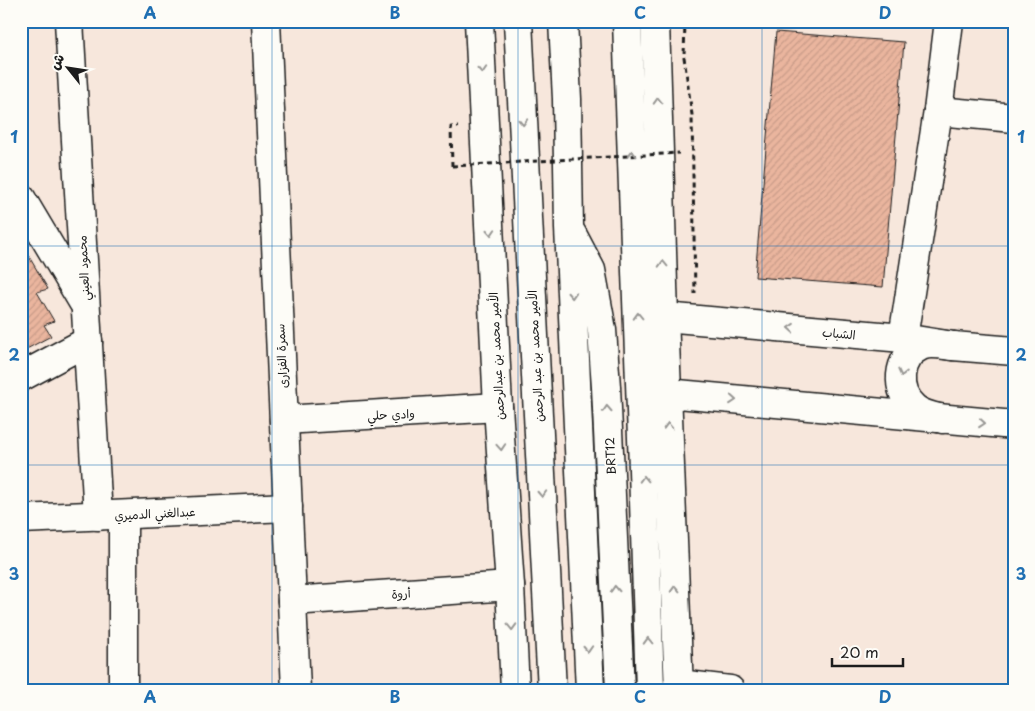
<svg xmlns="http://www.w3.org/2000/svg" width="1035" height="711" viewBox="0 0 1035 711" font-family="'Playpen Sans','Playpen Sans Arabic',sans-serif">
	<style>
		.building { fill: url(#building-hatch); stroke: #1c1c1c }
		.lines { fill: none; stroke-linecap: round; stroke-linejoin: round }
		.minor-casing { stroke: #1c1c1c; stroke-width: 31 }
		.major-casing { stroke: #1c1c1c; stroke-width: 31 }
		.path { stroke: #1c1c1c; stroke-width: 3; stroke-dasharray: 5 4; stroke-linecap: butt }
		.minor { stroke: #fdfcf7; stroke-width: 28 }
		.major { stroke: #fdfcf7; stroke-width: 28 }
		.path-bridge { stroke: #1c1c1c; stroke-width: 3; stroke-dasharray: 5 4; stroke-linecap: butt }
		.oneway { stroke: #989794 }
		.grid { fill: none; stroke: #1f6fb2; stroke-width: 1; stroke-opacity: 0.55 }
		.labels { text-anchor: middle; dominant-baseline: central; stroke-width: 4; stroke-linejoin: round; paint-order: stroke }
		.street-label { font-size: 12px; fill: #1c1c1c; stroke: #fdfcf7 }
		.neatline { fill: none; stroke: #1f6fb2; stroke-width: 2 }
		.grid-label { font-size: 16px; text-anchor: middle; font-weight: bold; fill: #1f6fb2 }
	</style>
	<defs>
		<pattern id="building-hatch" width="6" height="6" patternUnits="userSpaceOnUse" patternTransform="scale(1.25)"><rect width="6" height="6" fill="#eab59e"/><path d="M-1 1l2-2M0 6l6-6M5 7l2-2" fill="none" stroke="#c89b88"/></pattern>
	</defs>
	<rect width="100%" height="100%" fill="#f7e7dc"/>
	<filter id="ink" filterUnits="userSpaceOnUse"><feTurbulence type="fractalNoise" baseFrequency=".02" numOctaves="2"/><feDisplacementMap in="SourceGraphic" scale="10" xChannelSelector="R" yChannelSelector="G"/><feConvolveMatrix kernelMatrix="1 2 1 2 8 2 1 2 1" color-interpolation-filters="sRGB"/></filter>
	<g filter="url(#ink)">
		<!-- building -->
		<g class="building">
			<polygon points="776,32 904,42 883,287 755,277"/>
			<polygon points="21,243 48,289 37,292 54,321 44,325 51,336 21,352"/>
		</g>
		<g class="lines">
			<defs>
				<g id="minor">
					<polyline points="69,21 98,516"/>
					<polyline points="266,21 296,690"/>
					<polyline points="479,21 498,407 510,586 515,690"/>
					<polyline points="655,21 664,317 679,690"/>
					<polyline points="938,111 1014,118"/>
					<polyline points="21,198 83,302"/>
					<polyline points="664,317 903,338 953,346 1014,351"/>
					<polyline points="903,338 938,111 949,21"/>
					<polyline points="21,377 88,341"/>
					<polyline points="667,393 1014,425"/>
					<polyline points="284,420 498,407"/>
					<polyline points="21,519 288,507"/>
					<polyline points="292,601 510,586"/>
					<polyline points="678,684 730,690"/>
					<polyline points="123,690 123,515"/>
				</g>
				<g id="major">
					<polyline points="518,21 552,690"/>
					<polyline points="563,21 567,99 569,228 590,690"/>
					<polyline points="627,21 642,438 650,690"/>
					<polyline points="572,234 591,270 602,330 606,387 620,690"/>
					<path d="M943 419C934 417 922 415 914 408 895 392 896 357 921 346 930 342 944 345 953 346"/>
				</g>
			</defs>
			<!-- minor casing -->
			<use href="#minor" class="minor-casing"/>
			<!-- major casing -->
			<use href="#major" class="major-casing"/>
			<!-- path -->
			<g class="path">
				<polyline points="685,21 684,57 692,115 695,294"/>
				<polyline points="452,166 451,127 458,127"/>
			</g>
			<!-- minor -->
			<use href="#minor" class="minor"/>
			<!-- major -->
			<use href="#major" class="major"/>
			<!-- path-bridge -->
			<polyline class="path-bridge" points="452,166 679,153"/>
		</g>
		<!-- one-way arrows -->
		<defs><path id="oneway-chevron" d="M-2-3.5L2.5 0L-2 3.5" fill="none" stroke-width="1.6" stroke-linecap="round" stroke-linejoin="round" transform="scale(1.25)"/></defs>
		<g class="oneway">
			<use href="#oneway-chevron" transform="translate(482 70) rotate(87)"/>
			<use href="#oneway-chevron" transform="translate(658 101) rotate(-92)"/>
			<use href="#oneway-chevron" transform="translate(523 122) rotate(87)"/>
			<use href="#oneway-chevron" transform="translate(632 154) rotate(-92)"/>
			<use href="#oneway-chevron" transform="translate(491 232) rotate(87)"/>
			<use href="#oneway-chevron" transform="translate(663 264) rotate(-92)"/>
			<use href="#oneway-chevron" transform="translate(572 295) rotate(87)"/>
			<use href="#oneway-chevron" transform="translate(638 316) rotate(-92)"/>
			<use href="#oneway-chevron" transform="translate(791 328) rotate(-175)"/>
			<use href="#oneway-chevron" transform="translate(902 373) rotate(103)"/>
			<use href="#oneway-chevron" transform="translate(733 400) rotate(5)"/>
			<use href="#oneway-chevron" transform="translate(607 409) rotate(-93)"/>
			<use href="#oneway-chevron" transform="translate(982 423) rotate(5)"/>
			<use href="#oneway-chevron" transform="translate(668 426) rotate(-92)"/>
			<use href="#oneway-chevron" transform="translate(501 447) rotate(86)"/>
			<use href="#oneway-chevron" transform="translate(644 479) rotate(-92)"/>
			<use href="#oneway-chevron" transform="translate(542 494) rotate(87)"/>
			<use href="#oneway-chevron" transform="translate(615 589) rotate(-93)"/>
			<use href="#oneway-chevron" transform="translate(675 589) rotate(-92)"/>
			<use href="#oneway-chevron" transform="translate(512 627) rotate(88)"/>
			<use href="#oneway-chevron" transform="translate(648 641) rotate(-92)"/>
			<use href="#oneway-chevron" transform="translate(588 649) rotate(87)"/>
		</g>
	</g>
	<!-- grid -->
	<path class="grid" d="M272 21V690M518 21V690M762 21V690M21 246H1014M21 465H1014"/>
	<g class="labels">
		<!-- street labels -->
		<g class="street-label">
			<text transform="translate(83 268) rotate(-93)">محمود العيني</text>
			<text transform="translate(839 333) rotate(5)">الشباب</text>
			<text transform="translate(281 356) rotate(-93)">سمرة الفزارى</text>
			<text transform="translate(496 356) rotate(-93)">الأمير محمد بن عبدالرحمن</text>
			<text transform="translate(535 356) rotate(-93)">الأمير محمد بن عبد الرحمن</text>
			<text transform="translate(391 414) rotate(-3)">وادي حلي</text>
			<text transform="translate(610 456) rotate(-93)">BRT12</text>
			<text transform="translate(155 513) rotate(-3)">عبدالغني الدميري</text>
			<text transform="translate(401 593) rotate(-4)">أروة</text>
		</g>
	</g>
	<!-- margin -->
	<rect width="1035" height="711" fill="none" stroke="#fdfcf7" stroke-width="55"/>
	<!-- north arrow -->
	<g transform="translate(68 68) rotate(300)" stroke="#fdfcf7" stroke-width="4" paint-order="stroke">
	<path d="M0-4L9 19L0 12L-9 19Z" fill="#1c1c1c"/>
	<text y="-8" font-size="14" font-weight="bold" text-anchor="middle" fill="#1c1c1c">ش</text>
	</g>
	<!-- scale -->
	<path d="M832 658v8h71v-8" fill="none" stroke="#1c1c1c" stroke-width="2.5"/>
	<text x="840" y="658" font-size="15" fill="#1c1c1c" stroke="#fdfcf7" stroke-width="4" paint-order="stroke">20 m</text>
	<rect x="28" y="28" width="980" height="656" class="neatline"/>
	<g class="grid-label">
		<text x="150" y="19">A</text>
		<text x="395" y="19">B</text>
		<text x="640" y="19">C</text>
		<text x="885" y="19">D</text>
		<text x="14" y="143">1</text>
		<text x="1021" y="143">1</text>
		<text x="14" y="361">2</text>
		<text x="1021" y="361">2</text>
		<text x="14" y="580">3</text>
		<text x="1021" y="580">3</text>
		<text x="150" y="703">A</text>
		<text x="395" y="703">B</text>
		<text x="640" y="703">C</text>
		<text x="885" y="703">D</text>
	</g>
</svg>
